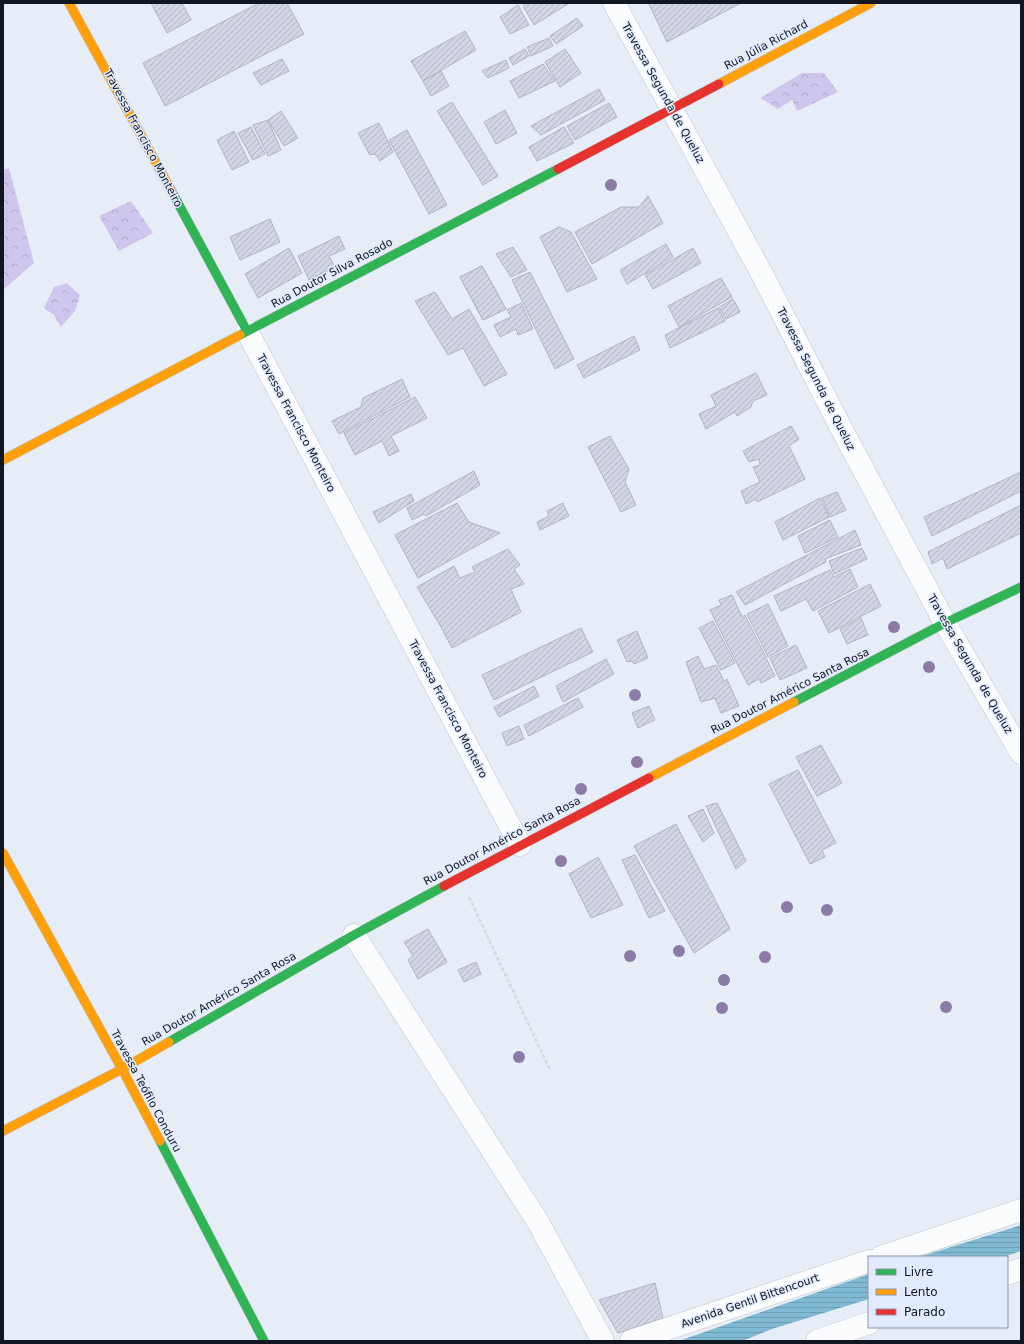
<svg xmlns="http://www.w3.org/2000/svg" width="1024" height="1344" viewBox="0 0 1024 1344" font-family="'DejaVu Sans',sans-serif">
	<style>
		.forest { fill: url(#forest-crowns) }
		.water { fill: url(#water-rules) }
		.building { fill: url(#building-hatch); stroke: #b1b4be }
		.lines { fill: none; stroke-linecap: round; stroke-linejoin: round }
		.street-casing { stroke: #bec4ce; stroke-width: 23 }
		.fast-casing { stroke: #bec4ce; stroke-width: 10 }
		.slow-casing { stroke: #bec4ce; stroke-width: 10 }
		.jam-casing { stroke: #bec4ce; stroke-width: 10 }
		.path { stroke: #d6d8db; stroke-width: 2.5; stroke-dasharray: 4 2; stroke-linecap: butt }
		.street { stroke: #fbfcfe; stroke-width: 22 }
		.fast { stroke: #30b455; stroke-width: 9 }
		.slow { stroke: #ff9f0a; stroke-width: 9 }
		.jam { stroke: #e5322d; stroke-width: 9 }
		.tree { fill: #8a7ba7 }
		.labels { text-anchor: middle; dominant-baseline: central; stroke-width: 3; stroke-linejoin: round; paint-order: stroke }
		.street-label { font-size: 11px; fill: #111721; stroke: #e1ebfd }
	</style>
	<defs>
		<pattern id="forest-crowns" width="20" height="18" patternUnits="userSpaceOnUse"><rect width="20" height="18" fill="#cfc6ed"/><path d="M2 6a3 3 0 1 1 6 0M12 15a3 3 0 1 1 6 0" fill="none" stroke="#b1a9cb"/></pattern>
		<pattern id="water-rules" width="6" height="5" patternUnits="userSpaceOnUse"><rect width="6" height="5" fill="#7fbad2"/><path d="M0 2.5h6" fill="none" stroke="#6d9fb4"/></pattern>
		<pattern id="building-hatch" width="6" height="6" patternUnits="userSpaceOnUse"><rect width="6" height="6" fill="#d2d5e3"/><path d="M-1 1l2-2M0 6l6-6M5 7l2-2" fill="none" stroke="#b3b6c2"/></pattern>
	</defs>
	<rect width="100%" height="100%" fill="#e7edf7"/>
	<!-- forest -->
	<g class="forest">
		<polygon points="802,73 824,73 838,92 797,111 792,100 778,109 760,98"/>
		<polygon points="9,168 34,263 3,290 3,170"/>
		<polygon points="131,201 153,233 119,251 99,216"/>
		<polygon points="67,283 80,295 75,311 61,327 54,315 44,308 54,287"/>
	</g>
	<!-- water -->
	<g class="water">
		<polygon points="1021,1225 1021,1251 1003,1257 919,1257"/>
		<polygon points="869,1274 869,1299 772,1329 742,1341 679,1341"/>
	</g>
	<!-- building -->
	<g class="building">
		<polygon points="151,3 182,3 191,20 167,33"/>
		<polygon points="259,3 287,3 304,34 165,106 143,63"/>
		<polygon points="529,3 567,3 568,4 534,25 523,6"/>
		<polygon points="652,3 741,3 667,42 649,4"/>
		<polygon points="518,5 529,25 510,34 500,17"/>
		<polygon points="577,18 583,26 556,44 550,36"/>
		<polygon points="465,31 476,50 423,81 411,61"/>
		<polygon points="549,38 553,46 531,56 527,47"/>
		<polygon points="525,49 529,56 513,65 509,58"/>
		<polygon points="565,49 581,73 560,87 545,62"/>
		<polygon points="282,59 289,71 261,85 253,73"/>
		<polygon points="506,60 509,68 488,78 482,71"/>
		<polygon points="543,64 555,81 519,98 510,81"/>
		<polygon points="441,71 449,86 431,96 423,81"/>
		<polygon points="599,89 605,100 541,135 531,126"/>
		<polygon points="452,102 498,176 483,185 437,111"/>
		<polygon points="609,103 617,117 575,140 567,126"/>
		<polygon points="505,110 517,133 496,144 484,122"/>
		<polygon points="281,111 298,138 284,146 268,120"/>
		<polygon points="268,120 281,150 268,156 253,125"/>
		<polygon points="379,123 393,152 380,161 375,154 370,155 358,133"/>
		<polygon points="251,127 265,154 253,160 238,133"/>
		<polygon points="564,127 574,143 537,161 529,147"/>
		<polygon points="407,130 447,205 429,214 389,140"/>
		<polygon points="234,131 249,162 232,170 217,140"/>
		<polygon points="648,196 663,223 592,264 575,232 621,207 639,207"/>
		<polygon points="270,219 280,242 240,260 230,237"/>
		<polygon points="559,227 571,232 597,279 567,292 540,237"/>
		<polygon points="339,236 345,249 329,256 335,267 309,280 298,256"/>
		<polygon points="666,244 673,257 627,284 620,270"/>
		<polygon points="513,247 527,270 511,277 496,254"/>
		<polygon points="289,248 302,273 258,298 245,274"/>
		<polygon points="693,248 701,263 653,289 645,275"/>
		<polygon points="482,266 506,309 483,320 460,277"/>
		<polygon points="482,266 506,309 483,320 460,277"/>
		<polygon points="530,272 574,359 555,369 512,280"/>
		<polygon points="721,278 732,297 679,327 668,306"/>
		<polygon points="435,292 452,319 469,309 507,374 484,386 463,348 448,355 415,301"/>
		<polygon points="733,299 740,312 726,319 719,307"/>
		<polygon points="521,303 533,329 518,335 516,329 500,337 494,325 511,317 507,310"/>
		<polygon points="718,308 725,321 670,348 665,335"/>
		<polygon points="634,336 640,350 584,378 577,365"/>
		<polygon points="756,373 767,395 753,401 751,407 737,416 735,412 706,429 699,414 716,406 711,395"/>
		<polygon points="402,379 410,397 339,434 332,421 361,407 363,398"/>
		<polygon points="415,397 427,418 391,436 399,451 389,456 382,441 355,455 344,433"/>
		<polygon points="791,426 799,439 789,446 805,479 757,502 756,499 746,504 741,491 760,482 753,467 760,465 759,459 749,462 743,451"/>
		<polygon points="610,436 629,469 625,482 636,505 621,512 588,447"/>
		<polygon points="474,471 480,485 426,516 424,514 412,520 407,508"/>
		<polygon points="1021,472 1021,491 932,536 924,517"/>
		<polygon points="837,492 846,510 830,517 822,498"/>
		<polygon points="411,494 414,501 379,523 373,512"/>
		<polygon points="820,498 829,517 783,540 775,522"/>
		<polygon points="457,503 469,522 500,533 418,578 395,535"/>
		<polygon points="563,503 569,516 540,530 537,522 549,516 547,511"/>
		<polygon points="1021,505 1021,533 947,569 943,558 932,564 928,552"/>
		<polygon points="830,520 838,537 805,553 798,536"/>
		<polygon points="855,530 861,545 825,559 826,562 745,605 736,592"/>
		<polygon points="862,548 867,559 834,574 829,561"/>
		<polygon points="508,549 520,565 514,569 524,584 511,589 521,612 452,648 441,627 417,587 454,566 460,578 475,572 472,567"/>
		<polygon points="850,569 858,587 813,611 806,599 781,611 774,596 830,570 834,577"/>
		<polygon points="870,584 881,606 829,633 818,611"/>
		<polygon points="732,595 742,617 745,615 775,676 761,683 759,679 748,685 710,610 721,605 719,600"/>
		<polygon points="768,604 788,646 768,657 747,614"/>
		<polygon points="861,618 868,635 847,644 840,629"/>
		<polygon points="713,621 735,663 721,670 699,628"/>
		<polygon points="581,628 593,652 494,700 482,675"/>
		<polygon points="637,631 648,658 634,664 632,661 627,662 617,640"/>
		<polygon points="796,645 807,668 780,680 770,658"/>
		<polygon points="698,656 704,669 716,665 724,681 727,679 739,706 721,713 715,698 701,702 686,662"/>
		<polygon points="606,659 614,674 563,702 556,686"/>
		<polygon points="534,686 539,696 499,717 494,707"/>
		<polygon points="578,698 583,707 529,736 524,725"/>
		<polygon points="649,706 655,720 638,728 632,713"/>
		<polygon points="519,726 524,739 507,746 502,733"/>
		<polygon points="821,745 842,783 817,796 796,757"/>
		<polygon points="798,770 836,843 822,850 825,857 810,864 769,784"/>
		<polygon points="717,803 746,861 736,869 706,806"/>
		<polygon points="703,809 714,833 703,842 688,816"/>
		<polygon points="676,824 730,929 694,953 634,846"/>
		<polygon points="635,855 665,911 649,918 622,860"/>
		<polygon points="598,857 623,905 591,918 569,874"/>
		<polygon points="428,929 447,962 418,979 408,960 413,956 404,942"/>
		<polygon points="476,962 481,974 464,982 458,970"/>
		<polygon points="655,1283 663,1318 618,1333 599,1300"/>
	</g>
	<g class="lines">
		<defs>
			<g id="street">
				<polyline points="614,3 762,274 840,426 945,623 1021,753"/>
				<polyline points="247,331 520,845"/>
				<polyline points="354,935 538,1222 603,1341"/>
				<polyline points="881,1257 1021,1210"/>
				<polyline points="1007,1274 1021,1269"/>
				<polyline points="631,1341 869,1261"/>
				<polyline points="817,1341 869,1323"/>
			</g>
			<g id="fast">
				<polyline points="172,192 247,331"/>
				<polyline points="240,335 558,169"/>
				<polyline points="794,702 945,623 1021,587"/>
				<polyline points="169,1042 354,935 444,886"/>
				<polyline points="160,1141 264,1341"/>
			</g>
			<g id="slow">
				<polyline points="69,3 172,192"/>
				<polyline points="719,84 871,3"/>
				<polyline points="3,460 240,335"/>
				<polyline points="649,778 794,702"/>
				<polyline points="3,853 122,1069 160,1141"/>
				<polyline points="3,1131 122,1069 169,1042"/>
			</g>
			<g id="jam">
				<polyline points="558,169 719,84"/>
				<polyline points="444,886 649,778"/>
			</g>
		</defs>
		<!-- street casing -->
		<use href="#street" class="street-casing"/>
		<!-- fast casing -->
		<use href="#fast" class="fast-casing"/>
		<!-- slow casing -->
		<use href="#slow" class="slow-casing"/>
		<!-- jam casing -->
		<use href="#jam" class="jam-casing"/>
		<!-- path -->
		<polyline class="path" points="469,897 550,1070"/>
		<!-- street -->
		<use href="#street" class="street"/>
		<!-- fast -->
		<use href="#fast" class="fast"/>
		<!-- slow -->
		<use href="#slow" class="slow"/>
		<!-- jam -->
		<use href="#jam" class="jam"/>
	</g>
	<!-- trees -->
	<g class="tree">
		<circle cx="611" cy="185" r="6"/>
		<circle cx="894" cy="627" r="6"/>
		<circle cx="929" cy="667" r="6"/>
		<circle cx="635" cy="695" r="6"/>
		<circle cx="637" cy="762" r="6"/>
		<circle cx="581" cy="789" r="6"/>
		<circle cx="561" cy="861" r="6"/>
		<circle cx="787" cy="907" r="6"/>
		<circle cx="827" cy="910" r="6"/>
		<circle cx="679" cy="951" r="6"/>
		<circle cx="630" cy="956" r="6"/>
		<circle cx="765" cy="957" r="6"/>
		<circle cx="724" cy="980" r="6"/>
		<circle cx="946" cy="1007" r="6"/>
		<circle cx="722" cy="1008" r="6"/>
		<circle cx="519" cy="1057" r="6"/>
	</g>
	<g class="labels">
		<!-- street labels -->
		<g class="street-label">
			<text transform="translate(766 45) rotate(-28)">Rua Júlia Richard</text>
			<text transform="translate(663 93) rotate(61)">Travessa Segunda de Queluz</text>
			<text transform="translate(143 138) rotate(62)">Travessa Francisco Monteiro</text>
			<text transform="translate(332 273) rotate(-28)">Rua Doutor Silva Rosado</text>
			<text transform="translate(816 379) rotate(63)">Travessa Segunda de Queluz</text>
			<text transform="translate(296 423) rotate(62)">Travessa Francisco Monteiro</text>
			<text transform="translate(970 664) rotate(60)">Travessa Segunda de Queluz</text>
			<text transform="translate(790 691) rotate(-27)">Rua Doutor Américo Santa Rosa</text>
			<text transform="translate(448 709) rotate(62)">Travessa Francisco Monteiro</text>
			<text transform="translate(502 841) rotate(-28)">Rua Doutor Américo Santa Rosa</text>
			<text transform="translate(219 999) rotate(-30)">Rua Doutor Américo Santa Rosa</text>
			<text transform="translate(146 1091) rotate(62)">Travessa Teófilo Conduru</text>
			<text transform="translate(750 1301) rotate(-19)">Avenida Gentil Bittencourt</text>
		</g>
	</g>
	<!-- border -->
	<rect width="1024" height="1344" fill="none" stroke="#111721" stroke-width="8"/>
	<!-- legend -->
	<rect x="868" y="1256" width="140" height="72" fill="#e1ebfd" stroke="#8e96a5"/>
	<rect x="876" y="1269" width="20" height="6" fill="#30b455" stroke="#8e96a5"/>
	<text x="904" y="1276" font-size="12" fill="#111721">Livre</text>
	<rect x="876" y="1289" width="20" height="6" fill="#ff9f0a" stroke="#8e96a5"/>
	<text x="904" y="1296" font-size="12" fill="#111721">Lento</text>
	<rect x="876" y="1309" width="20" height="6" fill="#e5322d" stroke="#8e96a5"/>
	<text x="904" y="1316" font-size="12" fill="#111721">Parado</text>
</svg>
